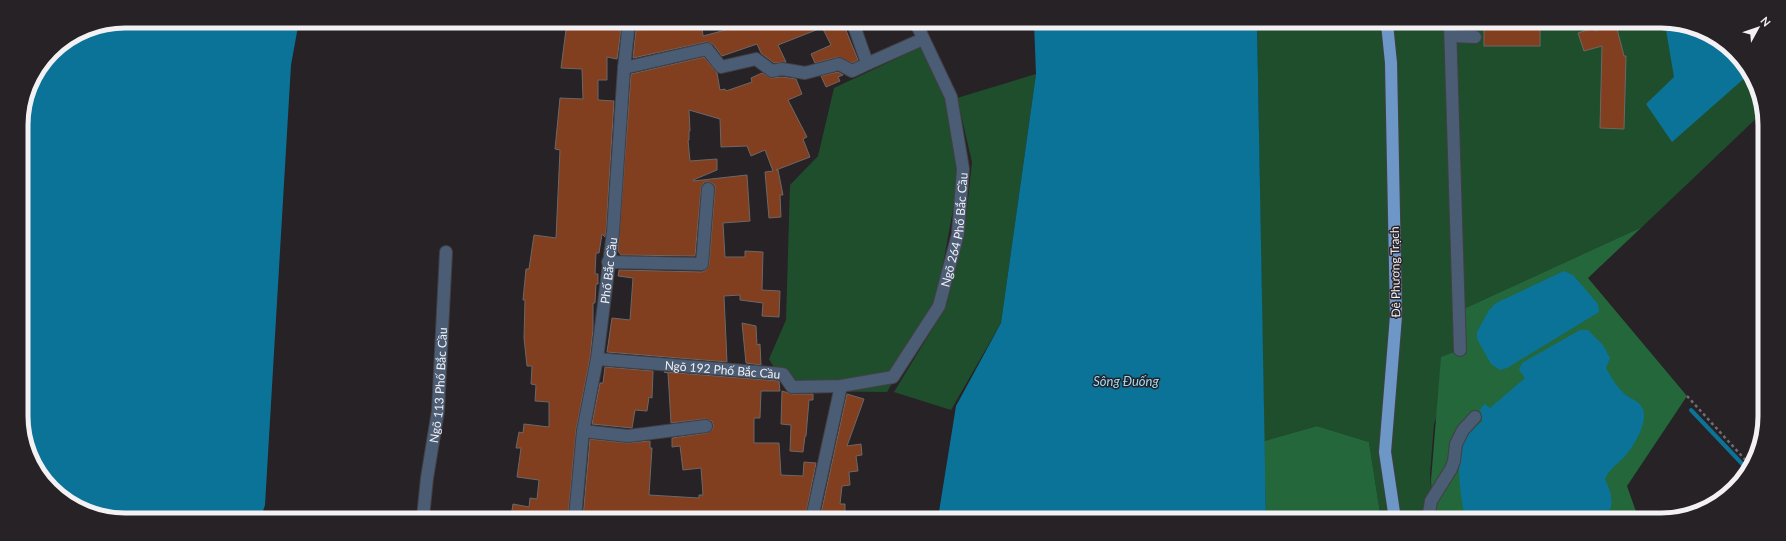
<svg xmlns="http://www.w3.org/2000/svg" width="1786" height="541" viewBox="0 0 1786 541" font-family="Lato,sans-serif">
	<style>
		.green { fill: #1f4e2d }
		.forest { fill: #23673a }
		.water { fill: #0c7398 }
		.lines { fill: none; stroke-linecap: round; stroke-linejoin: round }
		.stream { stroke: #0c7398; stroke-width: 4 }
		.building { fill: #813f20; stroke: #6d6765 }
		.minor-casing { stroke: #433f43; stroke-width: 14 }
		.major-casing { stroke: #433f43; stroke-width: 14 }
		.path { stroke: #706d70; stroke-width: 2.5; stroke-dasharray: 3 3; stroke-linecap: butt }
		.minor { stroke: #4a5d75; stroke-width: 12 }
		.major { stroke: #6d97c7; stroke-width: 12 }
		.labels { text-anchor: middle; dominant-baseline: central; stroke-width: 3; stroke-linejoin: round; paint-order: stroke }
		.street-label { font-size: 12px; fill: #f4f1f4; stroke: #262226 }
		.water-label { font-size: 13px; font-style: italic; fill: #9cddfc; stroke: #262226 }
		.rim { fill: none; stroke: #f4f1f4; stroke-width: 5 }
	</style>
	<rect width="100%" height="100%" fill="#262226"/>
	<!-- green -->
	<g class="green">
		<polygon points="1257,24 1688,24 1739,56 1763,105 1763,112 1642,227 1459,311 1460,350 1434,424 1430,474 1433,519 1381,519 1369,442 1317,426 1264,441"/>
		<polygon points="921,47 947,96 960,171 936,303 887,392 788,391 769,359 786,320 790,185 818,156 834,88"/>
		<polygon points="1036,74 1001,323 951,410 894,392 942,313 966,218 972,162 957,98"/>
	</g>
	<!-- forest -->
	<g class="forest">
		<polygon points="1642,227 1588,278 1687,396 1627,486 1639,520 1433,519 1431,480 1441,357 1460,350 1459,311"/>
		<polygon points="1317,426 1369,442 1381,519 1266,519 1264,441"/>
	</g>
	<!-- water -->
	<g class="water">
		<polygon points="125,21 299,21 291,65 265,505 261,517 98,517 47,485 23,436 21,118 29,85 52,51 85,29"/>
		<polygon points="1034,23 1257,24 1266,519 938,518 956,406 1001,323 1036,74"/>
		<polygon points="1665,24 1688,24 1739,56 1748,75 1672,142 1646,104 1674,77"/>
		<polygon points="1564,271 1573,275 1598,304 1599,312 1507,368 1500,370 1491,364 1477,339 1477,332 1489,310 1496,303"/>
		<path d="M1580 330H1588L1603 345 1610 358 1606 368C1611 377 1617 388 1626 395 1631 399 1637 400 1641 406 1651 418 1634 446 1625 456 1618 464 1609 469 1605 479 1609 488 1613 497 1611 507 1609 512 1607 514 1609 520L1465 519C1461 498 1454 458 1465 439 1469 432 1477 426 1482 421L1480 409 1485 404 1490 408 1525 378 1519 370 1522 363Z"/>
	</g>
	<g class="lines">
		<!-- stream -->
		<polyline class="stream" points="1691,410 1749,471"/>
	</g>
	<!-- building -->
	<g class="building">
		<polygon points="567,22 620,22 619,30 621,30 617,59 607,57 607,80 598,80 598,100 614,101 606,231 605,237 602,234 599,253 596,253 595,274 598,274 598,284 596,284 595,303 593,303 593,329 590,358 576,430 568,517 511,517 513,504 529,507 530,498 537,499 539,480 517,477 521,448 516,448 519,432 523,433 524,424 549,427 549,402 535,401 536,385 531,384 532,366 527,366 524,338 525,300 523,300 526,269 529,269 534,235 556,238 560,150 555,149 560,98 583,99 582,69 561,68"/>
		<polygon points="677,22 694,22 694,26 702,26 703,36 733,28 733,30 753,28 752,22 834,23 778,45 786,62 774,63 761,53 757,44 722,56 713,44 706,42 633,58 636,30 676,28 677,27"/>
		<polygon points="835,23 843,23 858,60 852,63 838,57 815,63 811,54 831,45 823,29"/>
		<rect x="1484" y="25" width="56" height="21"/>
		<polygon points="1616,25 1624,56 1626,56 1624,129 1600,128 1602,46 1584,51 1578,33 1594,28 1595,31"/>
		<polygon points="704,57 717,73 720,90 725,89 726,91 752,82 751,78 762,73 771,78 782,77 796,79 802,94 788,100 807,137 803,139 810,157 776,170 778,170 783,195 780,195 781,217 769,218 765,172 773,171 765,150 751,156 747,146 721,147 720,119 689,110 690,131 689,131 689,140 688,140 690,161 717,159 717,170 693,180 693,181 747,175 750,221 723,223 725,257 745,257 745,251 763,252 762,290 780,291 779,317 762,316 763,303 740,300 740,295 724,296 727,362 607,352 612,318 630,320 633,278 618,276 619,270 702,272 706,270 709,265 715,190 715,185 709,182 704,182 701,188 695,256 621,255 618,251 631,74"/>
		<polygon points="838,72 843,75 838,77 840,81 826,87 821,76"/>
		<polygon points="742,323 756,326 757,345 760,344 761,365 746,363"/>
		<polygon points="605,367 653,371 652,398 649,397 647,411 635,410 632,428 592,424 600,383 603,383"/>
		<polygon points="664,372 779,381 780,391 761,391 760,418 754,418 754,443 779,443 781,475 803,476 804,462 816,463 805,518 583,518 590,439 627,443 650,441 650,448 652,448 649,495 699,498 699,495 703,495 701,468 683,470 680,446 672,447 672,438 707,433 713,429 713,425 712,421 705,419 671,423 668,373"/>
		<polygon points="782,391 792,394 813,394 813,400 809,400 806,436 805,436 803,452 790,451 791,425 781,424"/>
		<polygon points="847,394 864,399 847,446 861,444 862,455 856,456 858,471 849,472 850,485 842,486 840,504 845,504 845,518 820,518"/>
	</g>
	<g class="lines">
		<defs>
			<g id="minor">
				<polyline points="853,23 866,60 869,63 923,39"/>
				<polyline points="1450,24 1460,350"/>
				<polyline points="1451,36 1475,37"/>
				<polyline points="624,68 707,49 721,67 756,59 772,71 782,69 805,73 839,64 852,71 869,63"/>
				<polyline points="608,262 702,264 708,189"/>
				<path id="s1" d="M597 359 783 374 792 387 841 386 893 377 939 306 958 234 963 169 951 97 916 23"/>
				<polyline points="583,431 628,436 706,426"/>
				<path id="s2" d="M423 517 427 478 438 411 446 252"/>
				<path id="s3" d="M575 518 583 431 597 359 613 232 624 68 629 22"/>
				<polyline points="812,518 841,386"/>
				<polyline points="1428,519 1431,501 1451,469 1454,461 1456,444 1463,430 1475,417"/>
			</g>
			<polyline id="major" points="1387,24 1391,63 1396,316 1385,452 1395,519"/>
		</defs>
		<!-- minor casing -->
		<use href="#minor" class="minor-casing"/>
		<!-- major casing -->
		<use href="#major" class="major-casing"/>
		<!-- path -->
		<polyline class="path" points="1687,396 1751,466"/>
		<!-- minor -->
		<use href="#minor" class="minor"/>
		<!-- major -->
		<use href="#major" class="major"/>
	</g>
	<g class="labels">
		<!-- street labels -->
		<g class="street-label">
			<text stroke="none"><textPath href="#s1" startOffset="467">Ngõ 264 Phố Bắc Cầu</textPath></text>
			<text stroke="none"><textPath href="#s3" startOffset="250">Phố Bắc Cầu</textPath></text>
			<text transform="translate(1395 272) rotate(-91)">Đê Phương Trạch</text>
			<text stroke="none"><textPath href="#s1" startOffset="126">Ngõ 192 Phố Bắc Cầu</textPath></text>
			<text stroke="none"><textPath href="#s2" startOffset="133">Ngõ 113 Phố Bắc Cầu</textPath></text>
		</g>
		<!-- water labels -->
		<g class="water-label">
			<text x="1126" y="381">Sông Đuống</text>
		</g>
	</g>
	<!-- crop -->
	<path d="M0 0H1786V541H0ZM125 28H1661A97 97 0 0 1 1758 125V416A97 97 0 0 1 1661 513H125A97 97 0 0 1 28 416V125A97 97 0 0 1 125 28Z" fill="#262226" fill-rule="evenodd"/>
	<path class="rim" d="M125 28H1661A97 97 0 0 1 1758 125V416A97 97 0 0 1 1661 513H125A97 97 0 0 1 28 416V125A97 97 0 0 1 125 28Z"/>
	<!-- north arrow -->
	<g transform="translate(1758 28) rotate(50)" stroke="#262226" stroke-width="3" paint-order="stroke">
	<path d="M0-3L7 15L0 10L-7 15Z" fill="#f4f1f4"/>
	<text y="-6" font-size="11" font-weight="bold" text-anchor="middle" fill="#f4f1f4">N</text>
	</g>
</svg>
